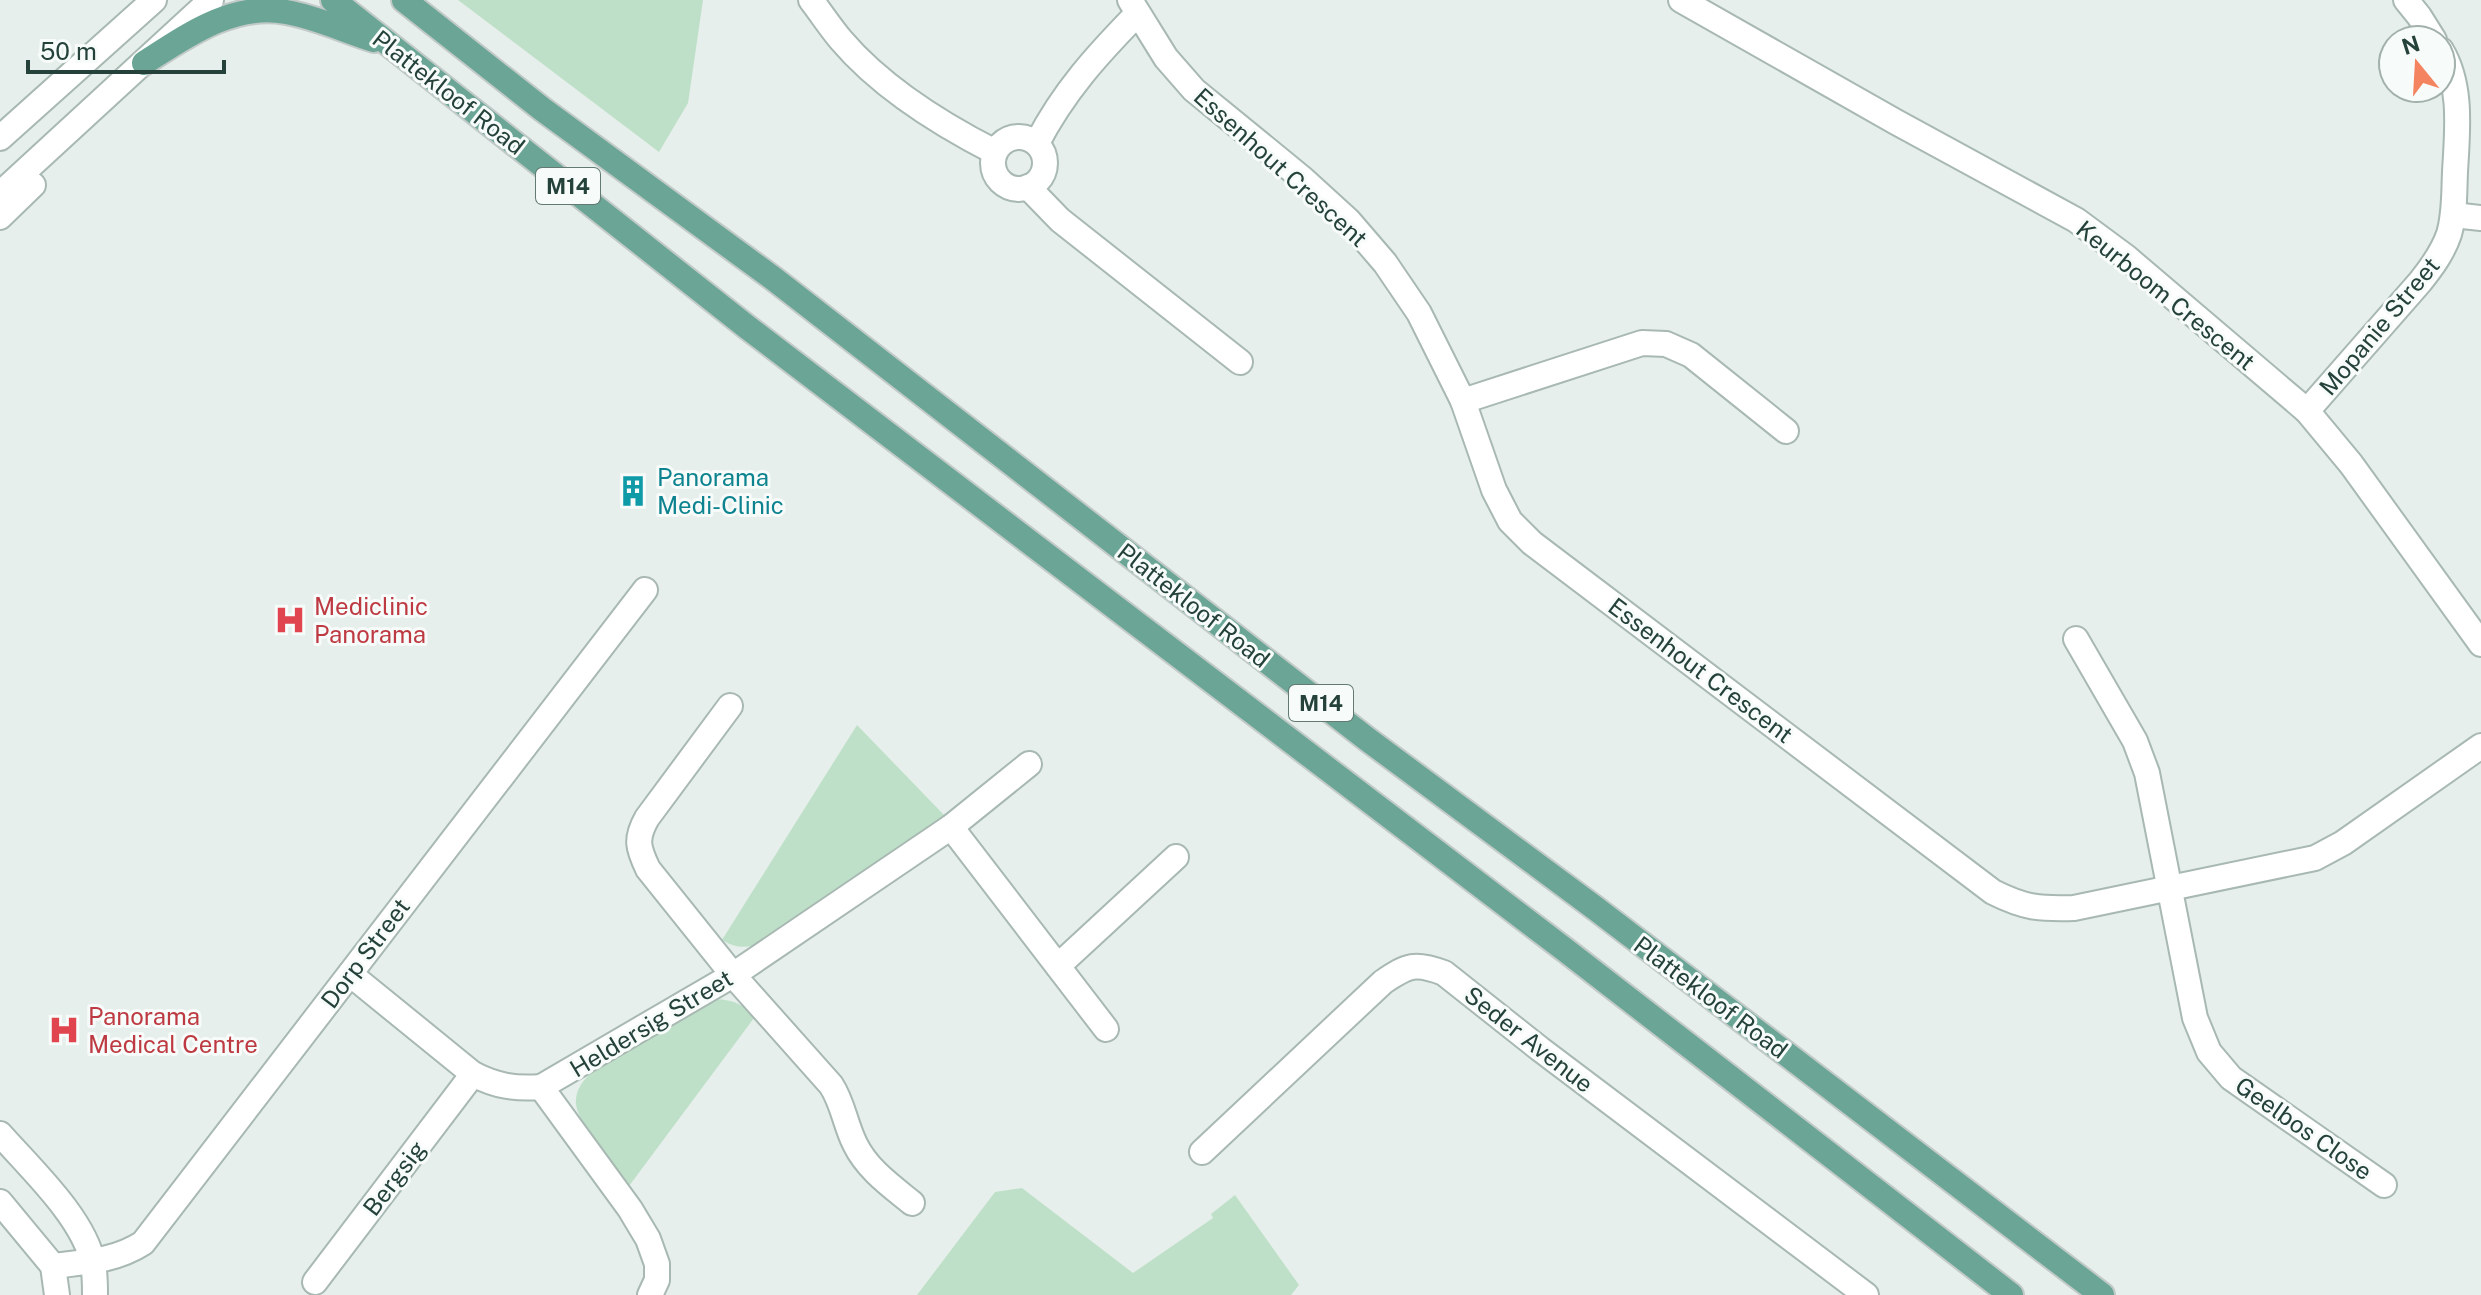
<svg xmlns="http://www.w3.org/2000/svg" width="2481" height="1295" viewBox="0 0 2481 1295" font-family="'Public Sans',sans-serif">
	<style>
		.green { fill: #bfe0c8 }
		.lines { fill: none; stroke-linecap: round; stroke-linejoin: round }
		.minor-casing { stroke: #a8b8b2; stroke-width: 28 }
		.major-casing { stroke: #c2cac8; stroke-width: 28 }
		.minor { stroke: #fff; stroke-width: 24 }
		.major { stroke: #6aa596; stroke-width: 24 }
		.labels { text-anchor: middle; dominant-baseline: central; stroke-width: 6; stroke-linejoin: round; paint-order: stroke }
		.shield { fill: #f7fbf9; stroke: #637a73; stroke-width: 2 }
		.shield-label { font-size: 22px; font-weight: bold; fill: #24423a }
		.street-label { font-size: 24px; fill: #24423a; stroke: #f7fbf9 }
		.culture-label { font-size: 24px; fill: #0d838f; stroke: #f7fbf9; text-anchor: start }
		.health-label { font-size: 24px; fill: #be3a42; stroke: #f7fbf9; text-anchor: start }
	</style>
	<rect width="100%" height="100%" fill="#e6efeb"/>
	<!-- green -->
	<g class="green">
		<polygon points="458,0 703,0 688,103 659,152"/>
		<path d="M857 725 945 816 761 943C747 949 735 948 722 940Z"/>
		<path d="M716 999C733 1000 744 1004 754 1018L629 1186C617 1168 577 1123 576 1104 575 1092 581 1083 589 1075L708 1002Z"/>
		<polygon points="1022,1188 1133,1273 1213,1218 1211,1214 1235,1195 1299,1285 1291,1295 917,1295 995,1192"/>
	</g>
	<g class="lines">
		<defs>
			<g id="minor">
				<path d="M811 0C821 13 830 27 841 40 881 87 940 124 995 152"/>
				<path d="M1130 0 1166 58 1194 90 1303 179 1348 220 1385 263 1419 313 1463 401 1494 490 1510 521 1532 543 1993 892C2025 908 2039 909 2074 908L2315 858 2343 843 2481 746"/>
				<polyline points="1681,0 1896,122 2076,220 2126,257 2307,411 2351,464 2481,644"/>
				<polyline points="2406,0 2419,16 2434,40"/>
				<circle cx="1019" cy="163" r="26"/>
				<polyline points="0,138 154,0"/>
				<path d="M1037 143C1064 91 1097 55 1137 14"/>
				<polyline points="1028,187 1060,220 1240,362"/>
				<polyline points="0,194 211,0"/>
				<polyline points="2453,215 2481,218"/>
				<polyline points="0,217 33,185"/>
				<polyline points="1463,401 1642,343 1666,344 1691,355 1786,431"/>
				<path d="M2307 411 2420 282C2432 267 2443 252 2449 234 2455 214 2454 193 2455 172 2457 133 2463 86 2441 50"/>
				<polyline points="2076,639 2135,741 2147,773 2195,1018 2209,1052 2231,1078 2384,1185"/>
				<path d="M730 706 647 818C635 839 638 848 648 869L733 975 831 1085C843 1103 845 1124 855 1144 867 1169 891 1186 912 1203"/>
				<polyline points="951,827 1106,1029"/>
				<polyline points="1058,966 1176,857"/>
				<path d="M350 974 473 1074C496 1086 515 1089 541 1087L733 975 951 827 1029 764"/>
				<polyline points="541,1087 630,1209 648,1239 657,1264 657,1280 650,1295"/>
				<path d="M0 1134C30 1168 85 1219 93 1264 95 1274 95 1285 95 1295"/>
				<path d="M1202 1152 1383 982C1408 965 1415 962 1444 973L1540 1049 1866 1295"/>
				<polyline points="0,1202 53,1266 57,1295"/>
				<path d="M53 1266C85 1262 115 1261 143 1243L645 590"/>
				<polyline points="315,1282 473,1074"/>
			</g>
			<g id="major">
				<polyline points="333,0 747,327 1564,949 2011,1295"/>
				<polyline points="404,0 542,109 774,279 1367,739 1595,908 2102,1295"/>
				<path d="M144 63C186 36 233 2 286 12 316 17 345 31 374 40"/>
			</g>
		</defs>
		<!-- minor casing -->
		<use href="#minor" class="minor-casing"/>
		<!-- major casing -->
		<use href="#major" class="major-casing"/>
		<!-- minor -->
		<use href="#minor" class="minor"/>
		<!-- major -->
		<use href="#major" class="major"/>
	</g>
	<!-- icons -->
	<defs>
		<symbol id="building-bare" viewBox="-9 -9 18 18"><path d="M-4-6H4V6H1V3H-1V6H-4ZM-2.5-4.3h1.7v1.8h-1.7ZM.8-4.3h1.7v1.8H.8ZM-2.5-1h1.7V.8h-1.7ZM.8-1h1.7V.8H.8Z" fill="#0f9aa8" stroke="#f7fbf9" stroke-width="2.5" paint-order="stroke"/></symbol>
		<symbol id="hospital-bare" viewBox="-9 -9 18 18"><path d="M-5-5h3v3.5h4V-5h3V5h-3V1.5h-4V5h-3Z" fill="#e0444e" stroke="#f7fbf9" stroke-width="2.5" paint-order="stroke"/></symbol>
	</defs>
	<g fill-rule="evenodd">
		<use href="#building-bare" x="611" y="469" width="44" height="44"/>
		<use href="#hospital-bare" x="268" y="598" width="44" height="44"/>
		<use href="#hospital-bare" x="42" y="1008" width="44" height="44"/>
	</g>
	<g class="labels">
		<!-- shield labels -->
		<g class="shield">
			<rect x="536" y="168" width="64" height="36" rx="6"/>
			<rect x="1289" y="685" width="64" height="36" rx="6"/>
		</g>
		<g class="shield-label">
			<text x="568" y="186">M14</text>
			<text x="1321" y="703">M14</text>
		</g>
		<!-- street labels -->
		<g class="street-label">
			<text transform="translate(449 92) rotate(38)">Plattekloof Road</text>
			<text transform="translate(1281 167) rotate(42)">Essenhout Crescent</text>
			<text transform="translate(2166 295) rotate(39)">Keurboom Crescent</text>
			<text transform="translate(2379 326) rotate(-50)">Mopanie Street</text>
			<text transform="translate(1194 605) rotate(38)">Plattekloof Road</text>
			<text transform="translate(1701 670) rotate(37)">Essenhout Crescent</text>
			<text transform="translate(365 953) rotate(-53)">Dorp Street</text>
			<text transform="translate(1711 997) rotate(37)">Plattekloof Road</text>
			<text transform="translate(651 1023) rotate(-31)">Heldersig Street</text>
			<text transform="translate(1529 1039) rotate(38)">Seder Avenue</text>
			<text transform="translate(2304 1128) rotate(35)">Geelbos Close</text>
			<text transform="translate(394 1178) rotate(-53)">Bergsig</text>
		</g>
		<!-- culture labels -->
		<g class="culture-label">
			<text x="657" y="477">Panorama<tspan x="657" dy="28">Medi-Clinic</tspan></text>
		</g>
		<!-- health labels -->
		<g class="health-label">
			<text x="314" y="606">Mediclinic<tspan x="314" dy="28">Panorama</tspan></text>
			<text x="88" y="1016">Panorama<tspan x="88" dy="28">Medical Centre</tspan></text>
		</g>
	</g>
	<!-- north arrow -->
	<g transform="translate(2417 64) rotate(342)"><circle r="38" fill="#f7fbf9" stroke="#a3b1ad" stroke-width="2"/>
	<path d="M0-6L14 30L0 20L-14 30Z" fill="#f4845f"/>
	<text y="-12" font-size="22" font-weight="bold" text-anchor="middle" fill="#24423a">N</text>
	</g>
	<!-- scale -->
	<path d="M28 60v12h196v-12" fill="none" stroke="#24423a" stroke-width="4"/>
	<text x="40" y="60" font-size="24" fill="#24423a" stroke="#f7fbf9" stroke-width="6" paint-order="stroke">50 m</text>
</svg>
